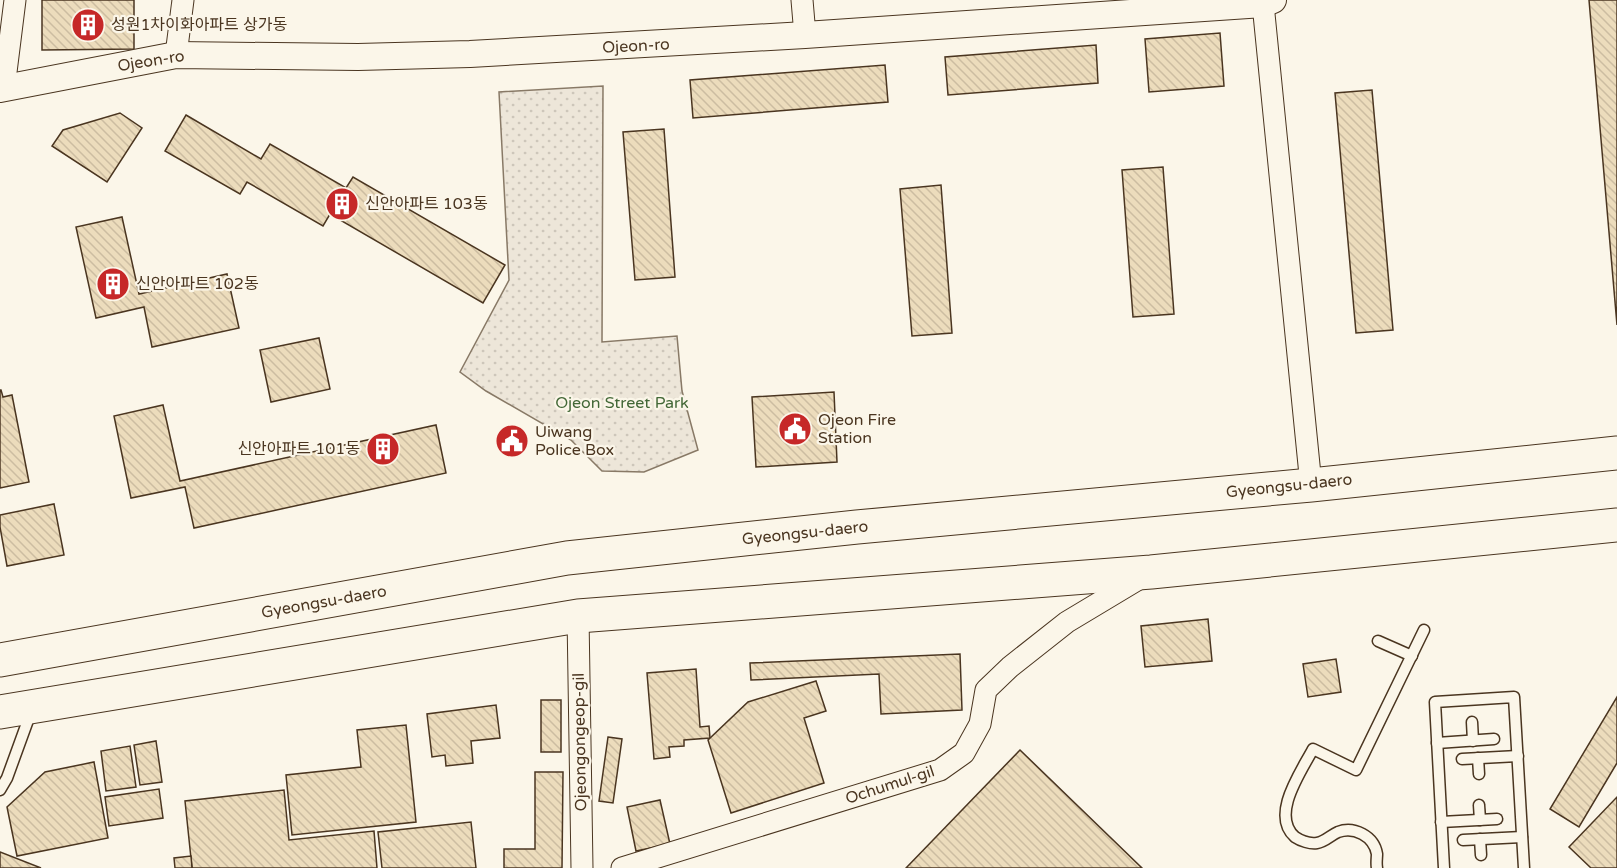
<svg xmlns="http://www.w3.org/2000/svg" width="1617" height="868" viewBox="0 0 1617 868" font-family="'Varela Round','Noto Sans KR',sans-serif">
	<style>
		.grass { fill: url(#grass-dots); stroke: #887966; stroke-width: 1.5 }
		.building { fill: url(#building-back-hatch); stroke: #4a3520; stroke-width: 1.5 }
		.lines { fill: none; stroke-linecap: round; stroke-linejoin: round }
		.service-casing { stroke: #4a3520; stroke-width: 13 }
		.minor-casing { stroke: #4a3520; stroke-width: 23 }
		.tertiary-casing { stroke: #4a3520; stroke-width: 28 }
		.primary-casing { stroke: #4a3520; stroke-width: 35 }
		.service { stroke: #fbf6e9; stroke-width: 10 }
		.minor { stroke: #fbf6e9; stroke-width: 21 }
		.tertiary { stroke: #fbf6e9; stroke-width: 26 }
		.primary { stroke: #fbf6e9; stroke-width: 33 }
		.labels { text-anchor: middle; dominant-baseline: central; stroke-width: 4.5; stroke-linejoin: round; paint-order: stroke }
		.poi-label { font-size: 16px; fill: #4a3520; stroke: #fbf6e9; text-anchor: start }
		.street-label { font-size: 16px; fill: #4a3520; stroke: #fbf6e9 }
		.park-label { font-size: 16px; fill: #436837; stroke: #fbf6e9 }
	</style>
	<defs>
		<pattern id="grass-dots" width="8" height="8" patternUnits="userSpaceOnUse" patternTransform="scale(1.5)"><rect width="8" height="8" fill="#ede6d9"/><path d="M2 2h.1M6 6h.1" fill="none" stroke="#cdc6ba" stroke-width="1.8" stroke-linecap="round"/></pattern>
		<pattern id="building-back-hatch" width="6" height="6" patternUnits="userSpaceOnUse" patternTransform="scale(1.5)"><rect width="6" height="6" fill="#ecdcbc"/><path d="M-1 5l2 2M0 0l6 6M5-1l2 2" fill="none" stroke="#ccbda1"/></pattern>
	</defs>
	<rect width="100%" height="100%" fill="#fbf6e9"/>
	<!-- grass -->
	<polygon class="grass" points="603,86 602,342 677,336 682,391 698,450 644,472 602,471 571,440 486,391 460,372 509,280 499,92"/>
	<!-- building -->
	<g class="building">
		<polygon points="42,0 134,0 134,49 42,50"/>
		<polygon points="1589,0 1617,0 1617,325"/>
		<polygon points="1220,33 1224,86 1149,92 1145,39"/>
		<polygon points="1096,45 1098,83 948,95 945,57"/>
		<polygon points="885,65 888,102 693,118 690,80"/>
		<polygon points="1372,90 1393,330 1356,333 1335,93"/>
		<polygon points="120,113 142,128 107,182 52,146 63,130"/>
		<polygon points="186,115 261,159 270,144 346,188 353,177 505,265 483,303 330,214 323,226 247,182 240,194 165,151"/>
		<polygon points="664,129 675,277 635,280 623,132"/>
		<polygon points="1163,167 1174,314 1133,317 1122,170"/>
		<polygon points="941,185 952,333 912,336 900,189"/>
		<polygon points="122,217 139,294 227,274 239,328 152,347 144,307 96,318 76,227"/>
		<polygon points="319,338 330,389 271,402 260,350"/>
		<polygon points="0,390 1,390 3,397 12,395 29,482 0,488"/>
		<polygon points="834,392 837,462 756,467 752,397"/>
		<polygon points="163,405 180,481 436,425 446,473 194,528 185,487 131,498 114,416"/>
		<polygon points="54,504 64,555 7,566 0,527 0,515"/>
		<polygon points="1208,619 1212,661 1145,667 1141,626"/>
		<polygon points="960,654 962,710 881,714 879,674 751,680 750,663"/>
		<polygon points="1336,659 1341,692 1308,697 1303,664"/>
		<polygon points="696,669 700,727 709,726 710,738 684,740 684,746 669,747 670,757 654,759 647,673"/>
		<polygon points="816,681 826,711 804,718 824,783 731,813 708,740 748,702"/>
		<polygon points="1617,697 1617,763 1579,827 1550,809"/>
		<rect x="541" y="700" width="20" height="52"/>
		<polygon points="496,705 500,738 471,741 473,763 446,766 445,755 432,757 427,714"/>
		<polygon points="406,725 416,822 292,835 286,775 361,767 357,730"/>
		<polygon points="608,737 622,739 613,803 599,801"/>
		<polygon points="156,741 162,782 140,785 134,745"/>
		<polygon points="130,746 136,787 106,791 101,751"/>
		<polygon points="1020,750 1142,868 906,868"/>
		<polygon points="94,762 108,838 17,856 7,807 45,772"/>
		<polygon points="535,772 563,772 562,868 504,868 504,849 535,849"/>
		<polygon points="159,789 163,818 109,826 105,797"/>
		<polygon points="284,790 289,840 374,831 377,868 192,868 185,801"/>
		<polygon points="1617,797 1617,868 1591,868 1569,847"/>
		<polygon points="660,800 670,844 636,851 627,807"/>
		<polygon points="471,822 476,868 382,868 378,832"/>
		<polygon points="0,852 41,868 0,868"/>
		<polygon points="191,856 192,868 175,868 174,858"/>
	</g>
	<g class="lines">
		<defs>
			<g id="service">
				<polyline points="1378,641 1412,656"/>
				<polyline points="1472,722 1473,741"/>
				<polyline points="1437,743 1494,739"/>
				<polyline points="1478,758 1479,774"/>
				<polyline points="1462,759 1518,756"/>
				<polyline points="0,790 7,778 31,712"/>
				<polyline points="1479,805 1480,820"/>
				<polyline points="1441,822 1497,819"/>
				<polyline points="1480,839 1481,855"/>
				<polyline points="1463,840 1522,837"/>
				<path d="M1377 868C1376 863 1377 858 1377 854 1374 836 1354 826 1338 832 1331 835 1325 842 1317 843 1310 844 1301 841 1295 837 1270 815 1301 772 1313 749L1356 770 1424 630"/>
				<polyline points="1444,868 1435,702 1514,697 1524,868"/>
			</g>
			<g id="minor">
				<polyline points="802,0 805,35"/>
				<polyline points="1263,4 1311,485"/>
				<polyline points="176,55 183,0"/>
				<polyline points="4,88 15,0"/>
				<polyline points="578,616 582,868"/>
				<polyline points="622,868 940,770 964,753 980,724 986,690 1010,667 1067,622 1142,577"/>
			</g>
			<polyline id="tertiary" points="0,89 176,55 358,57 470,54 805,35 1263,4 1273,0"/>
			<g id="primary">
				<polyline points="0,660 567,558 857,527 1311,485 1617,453"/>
				<polyline points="0,712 578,616 1151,572 1617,525"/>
			</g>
		</defs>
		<!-- service casing -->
		<use href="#service" class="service-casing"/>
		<!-- minor casing -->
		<use href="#minor" class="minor-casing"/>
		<!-- tertiary casing -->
		<use href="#tertiary" class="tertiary-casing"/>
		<!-- primary casing -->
		<use href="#primary" class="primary-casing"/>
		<!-- service -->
		<use href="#service" class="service"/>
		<!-- minor -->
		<use href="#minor" class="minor"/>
		<!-- tertiary -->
		<use href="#tertiary" class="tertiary"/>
		<!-- primary -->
		<use href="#primary" class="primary"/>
	</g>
	<!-- icons -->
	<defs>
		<symbol id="building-disc" viewBox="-11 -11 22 22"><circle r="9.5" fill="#c62828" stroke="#fbf6e9"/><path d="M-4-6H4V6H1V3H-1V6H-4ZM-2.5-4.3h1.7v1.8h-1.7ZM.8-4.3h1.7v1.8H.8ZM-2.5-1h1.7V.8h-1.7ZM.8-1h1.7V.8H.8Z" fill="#fff"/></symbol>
		<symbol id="civic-disc" viewBox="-11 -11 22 22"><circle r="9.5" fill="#c62828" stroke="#fbf6e9"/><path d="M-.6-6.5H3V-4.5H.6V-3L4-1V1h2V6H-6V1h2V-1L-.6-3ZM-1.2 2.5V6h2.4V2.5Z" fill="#fff"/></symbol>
	</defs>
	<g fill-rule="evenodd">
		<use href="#building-disc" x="69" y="6" width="38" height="38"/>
		<use href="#building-disc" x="323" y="185" width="38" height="38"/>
		<use href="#building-disc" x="94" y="265" width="38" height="38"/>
		<use href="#civic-disc" x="776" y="410" width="38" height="38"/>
		<use href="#civic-disc" x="493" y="422" width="38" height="38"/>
		<use href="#building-disc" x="364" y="430" width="38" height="38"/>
	</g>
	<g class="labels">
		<!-- poi labels -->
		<g class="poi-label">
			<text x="111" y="25">성원1차이화아파트 상가동</text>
			<text x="365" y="204">신안아파트 103동</text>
			<text x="136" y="284">신안아파트 102동</text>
			<text x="818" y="420">Ojeon Fire<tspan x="818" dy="18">Station</tspan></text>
			<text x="535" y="432">Uiwang<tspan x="535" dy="18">Police Box</tspan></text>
			<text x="360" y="449" text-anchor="end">신안아파트 101동</text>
		</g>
		<!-- street labels -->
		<g class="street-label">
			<text transform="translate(636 46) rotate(-3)">Ojeon-ro</text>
			<text transform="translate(151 61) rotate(-9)">Ojeon-ro</text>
			<text transform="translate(1289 486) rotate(-6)">Gyeongsu-daero</text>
			<text transform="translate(805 533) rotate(-6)">Gyeongsu-daero</text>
			<text transform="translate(324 602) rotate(-10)">Gyeongsu-daero</text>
			<text transform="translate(580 742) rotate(-91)">Ojeongongeop-gil</text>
			<text transform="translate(890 785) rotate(-18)">Ochumul-gil</text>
		</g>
		<!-- park labels -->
		<g class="park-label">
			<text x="622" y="403">Ojeon Street Park</text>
		</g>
	</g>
</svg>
